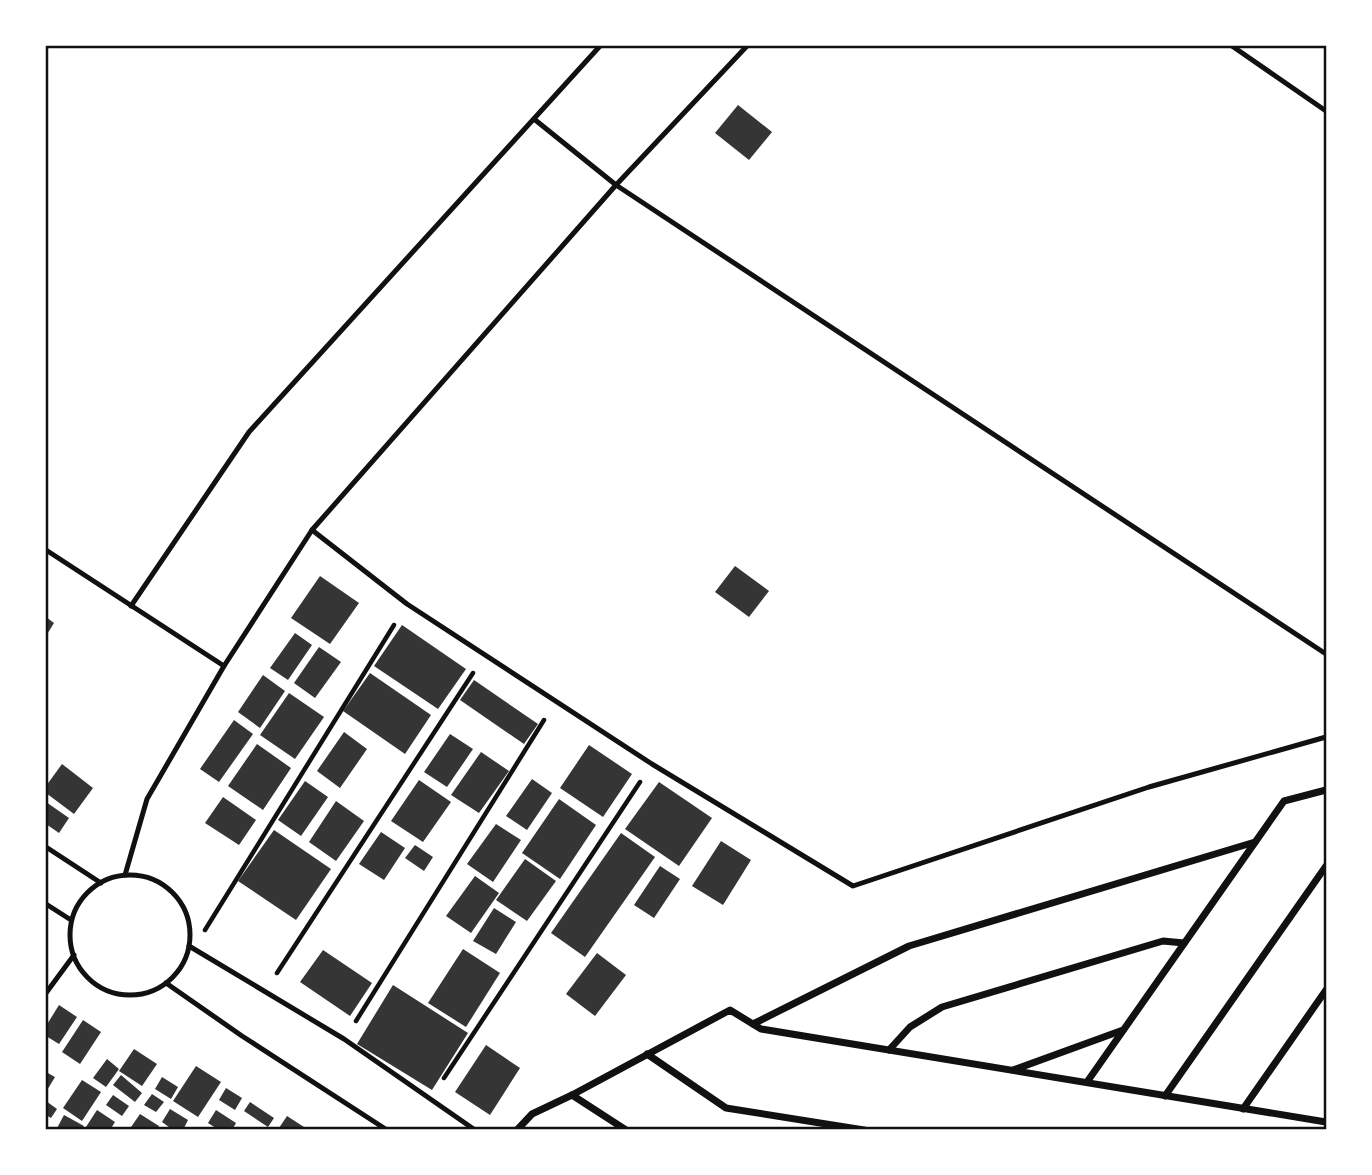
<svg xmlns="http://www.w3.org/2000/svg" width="1372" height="1175" viewBox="0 0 1372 1175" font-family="'Playfair Display',serif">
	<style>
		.building { fill: #353535 }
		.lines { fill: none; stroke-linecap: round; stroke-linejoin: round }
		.path { stroke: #111; stroke-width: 4.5 }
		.service { stroke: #111; stroke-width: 5 }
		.minor { stroke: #111; stroke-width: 7 }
		.neatline { fill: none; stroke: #111; stroke-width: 2.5 }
	</style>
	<rect width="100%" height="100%" fill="#fff"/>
	<!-- building -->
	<g class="building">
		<polygon points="738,105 772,132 749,160 715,133"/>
		<polygon points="735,566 769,591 749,617 715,592"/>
		<polygon points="320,576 359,603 330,644 291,618"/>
		<polygon points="46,617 54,623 46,636"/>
		<polygon points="402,625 466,669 438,709 374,666"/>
		<polygon points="295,633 312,645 288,680 270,668"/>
		<polygon points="319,647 341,662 315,698 294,683"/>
		<polygon points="370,673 431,715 405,754 343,711"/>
		<polygon points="263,675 285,691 260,728 238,712"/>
		<polygon points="474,680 538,724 524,744 460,700"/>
		<polygon points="289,693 324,717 295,759 260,735"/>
		<polygon points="234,720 253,734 219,782 200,769"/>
		<polygon points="344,732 367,749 340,788 317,771"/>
		<polygon points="450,734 473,749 447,787 424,772"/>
		<polygon points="257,744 291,768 263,810 228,786"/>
		<polygon points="589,745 632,774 603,817 560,788"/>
		<polygon points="481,752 509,771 479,813 451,795"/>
		<polygon points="62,764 93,788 74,814 46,793 46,786"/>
		<polygon points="532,779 552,793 527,830 506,816"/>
		<polygon points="419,780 451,802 423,842 391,821"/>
		<polygon points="305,781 328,797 301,836 278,820"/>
		<polygon points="659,782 712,818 679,866 625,829"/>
		<polygon points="223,797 256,820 239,845 205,823"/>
		<polygon points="559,799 596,825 560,879 522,853"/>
		<polygon points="336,801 364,821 336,861 309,842"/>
		<polygon points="46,802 69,818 59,833 46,824"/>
		<polygon points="496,824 521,840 493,882 467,864"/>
		<polygon points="274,830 331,869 296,920 238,881"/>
		<polygon points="381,832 405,848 384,880 359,864"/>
		<polygon points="621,833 655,857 585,957 551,933"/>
		<polygon points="721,841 751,860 723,905 692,886"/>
		<polygon points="415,845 433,857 424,871 405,858"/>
		<polygon points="525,859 556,881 527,921 496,900"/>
		<polygon points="660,866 680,879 654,918 634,905"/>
		<polygon points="475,876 499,893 471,933 446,916"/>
		<polygon points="494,908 516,922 496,954 473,941"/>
		<polygon points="463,949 500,973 466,1027 428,1003"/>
		<polygon points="323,950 372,983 350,1016 300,982"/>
		<polygon points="597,953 626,975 595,1016 566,994"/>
		<polygon points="393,985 468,1033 432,1090 357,1044"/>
		<polygon points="59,1005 77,1017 59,1044 46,1036 46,1026"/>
		<polygon points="83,1020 101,1032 80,1064 62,1052"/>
		<polygon points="486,1045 520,1068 490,1115 455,1092"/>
		<polygon points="134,1049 157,1064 142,1086 119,1071"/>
		<polygon points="107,1059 119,1069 106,1087 93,1078"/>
		<polygon points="196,1066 221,1082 198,1117 173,1101"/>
		<polygon points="46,1072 55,1077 46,1092"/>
		<polygon points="121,1075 142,1093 135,1102 113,1085"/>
		<polygon points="162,1077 178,1087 171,1099 155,1089"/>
		<polygon points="82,1080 101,1092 82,1121 63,1108"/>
		<polygon points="226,1088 242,1098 235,1110 219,1100"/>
		<polygon points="152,1094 164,1102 156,1112 144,1105"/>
		<polygon points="113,1095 129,1106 122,1116 106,1105"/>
		<polygon points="46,1101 57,1109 51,1118 46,1115"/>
		<polygon points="250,1102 274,1118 268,1127 244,1111"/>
		<polygon points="170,1109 188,1120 183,1130 173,1130 162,1122"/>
		<polygon points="97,1110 115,1122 110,1130 84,1130"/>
		<polygon points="216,1110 236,1123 232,1130 219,1130 208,1123"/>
		<polygon points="140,1114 159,1126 157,1130 129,1130"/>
		<polygon points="64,1115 84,1126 81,1130 56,1130"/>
		<polygon points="287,1116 304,1127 303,1130 279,1128"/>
	</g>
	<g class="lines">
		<!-- path -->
		<g class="path">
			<polyline points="205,930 394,625"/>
			<polyline points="277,973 473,673"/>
			<polyline points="356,1021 544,720"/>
			<polyline points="444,1078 640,782"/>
		</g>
		<!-- service -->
		<g class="service">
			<polyline points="1232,46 1326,111"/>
			<polyline points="534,119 616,185 1326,654"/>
			<polyline points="312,530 407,604 652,764 853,886 1149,787 1326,737"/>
			<polyline points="46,550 224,666"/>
			<polyline points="131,606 249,432 600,46"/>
			<polyline points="46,847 101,883"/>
			<polyline points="125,875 147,799 224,666 312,530 616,185 747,46"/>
			<circle cx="130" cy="935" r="60"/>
			<polyline points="46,904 71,920"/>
			<polyline points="189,946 344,1039 475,1130"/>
			<polyline points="166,983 242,1036 387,1130"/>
			<polyline points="46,993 74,955"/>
		</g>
		<!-- minor -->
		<g class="minor">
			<polyline points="753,1024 909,946 1255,842"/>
			<polyline points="889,1050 910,1027 942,1007 1163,941 1184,943"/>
			<polyline points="647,1054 726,1108 864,1130"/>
			<polyline points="1013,1070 1123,1030"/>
			<polyline points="1087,1082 1284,801 1326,790"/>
			<polyline points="572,1095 626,1130"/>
			<polyline points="1165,1096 1326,866"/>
			<polyline points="1243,1109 1326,990"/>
			<polyline points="517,1130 532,1114 572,1095 730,1010 761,1029 1326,1122"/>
		</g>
	</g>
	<!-- border -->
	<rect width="1372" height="1175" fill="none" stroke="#ffffff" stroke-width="94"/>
	<rect x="47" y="47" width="1278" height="1081" class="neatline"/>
</svg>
